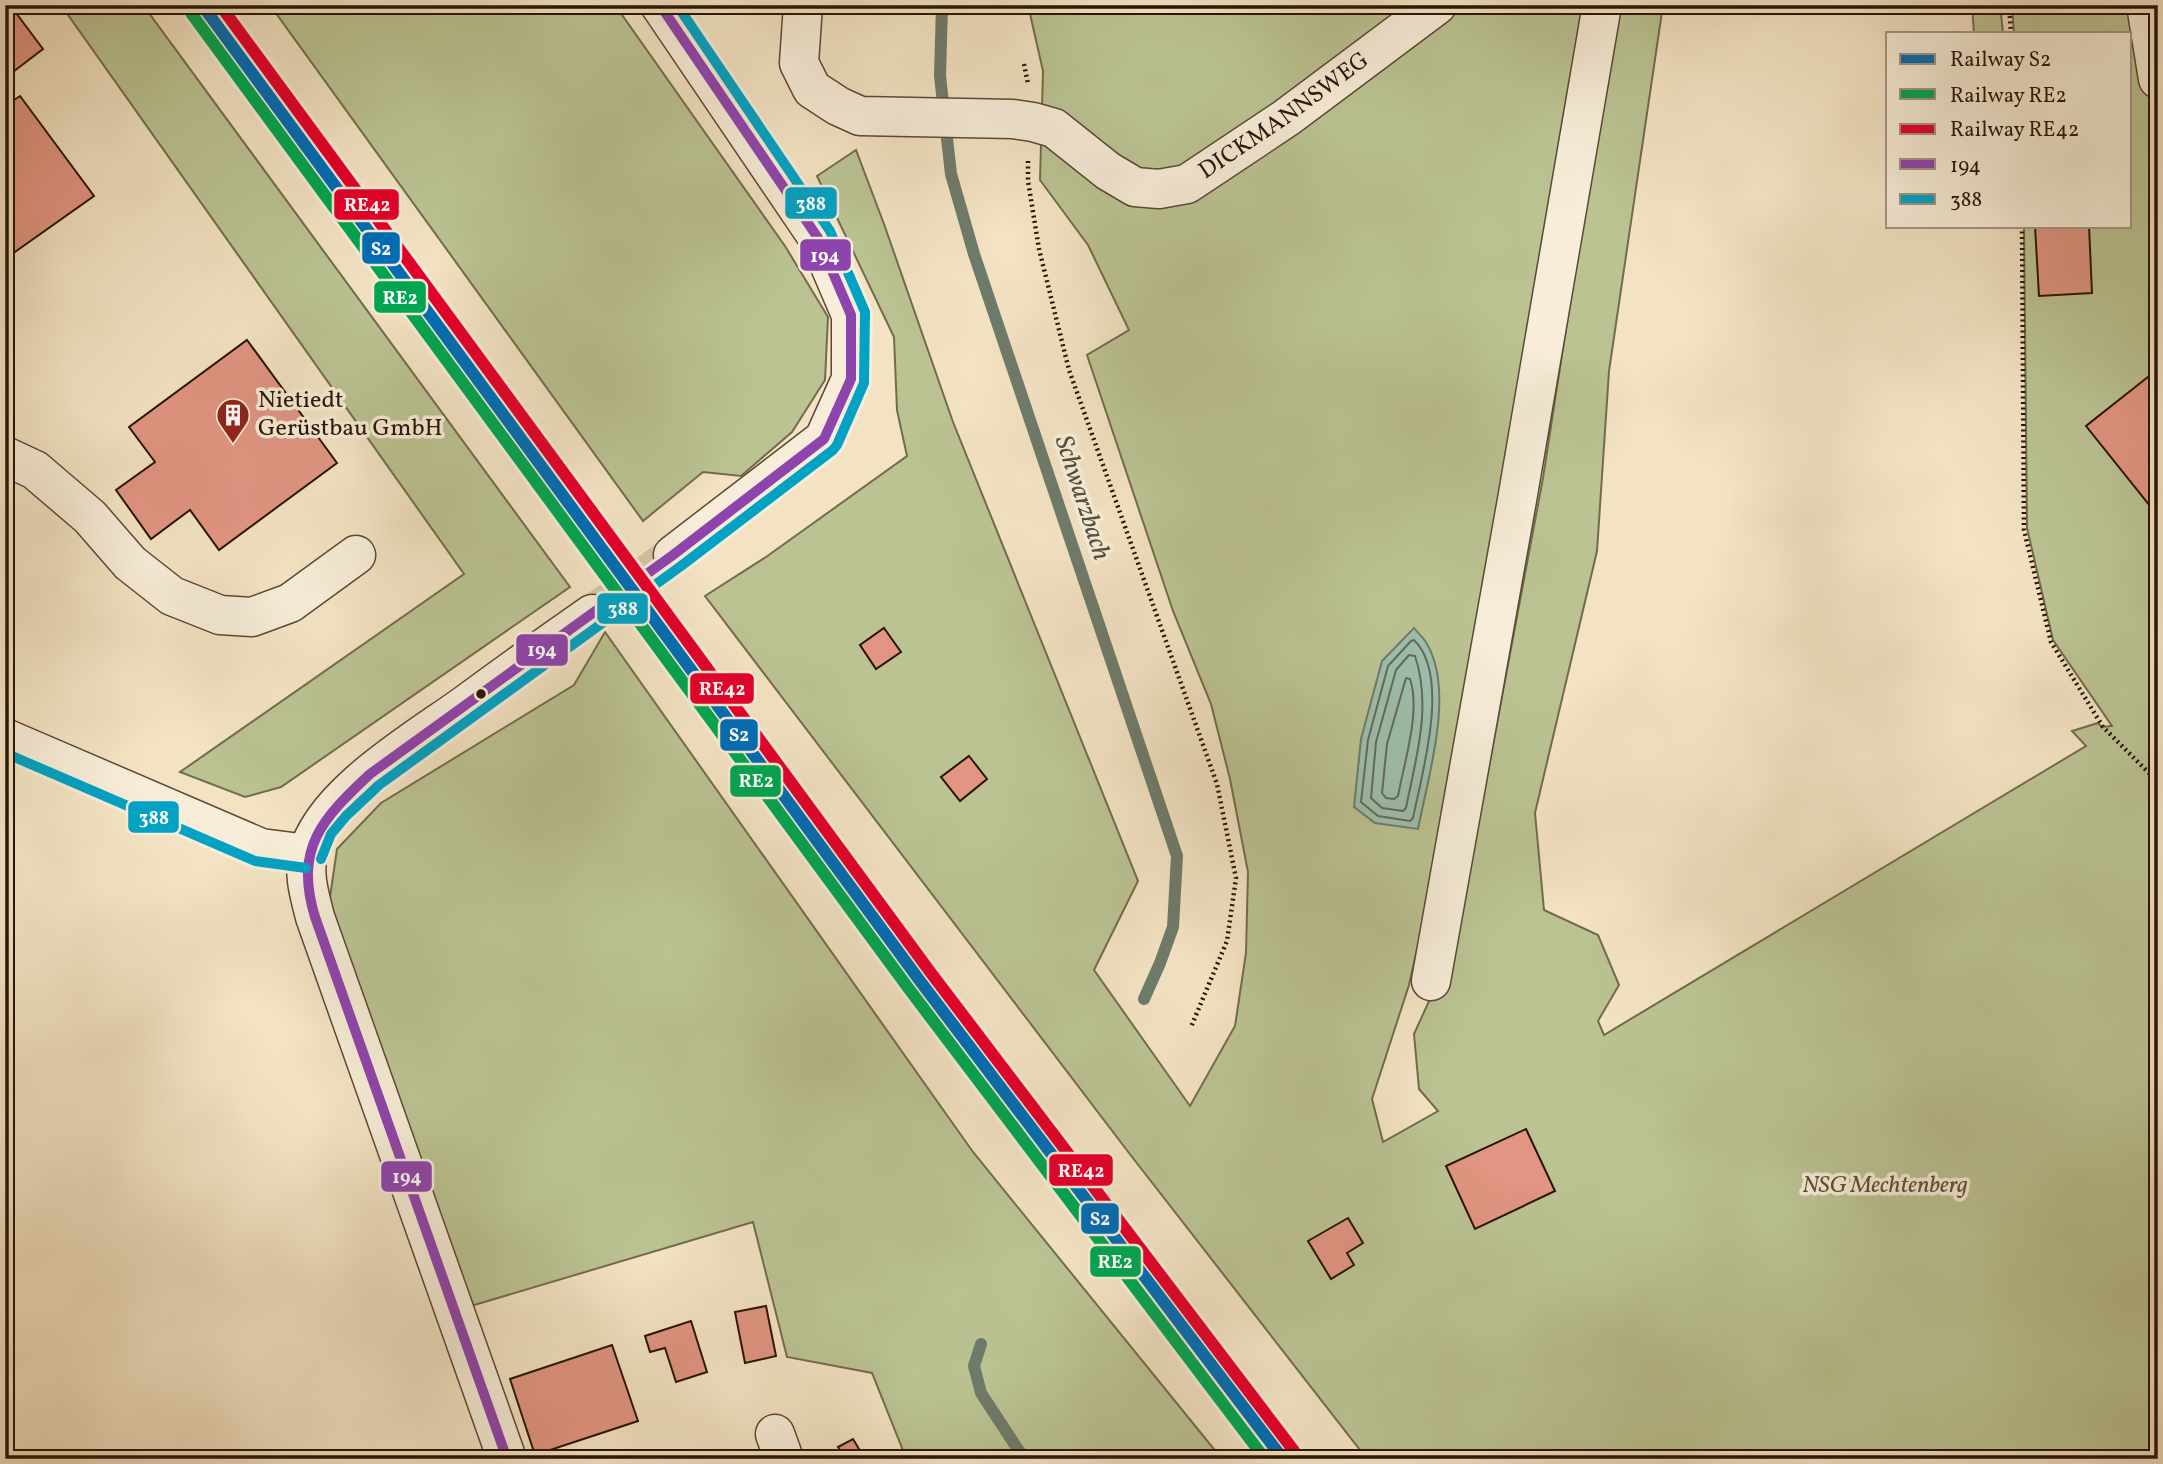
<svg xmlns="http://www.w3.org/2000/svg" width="2163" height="1464" viewBox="0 0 2163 1464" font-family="Vollkorn,serif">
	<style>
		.green { fill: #bbc393; stroke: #726c4c; stroke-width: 2 }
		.water { fill: #9dbfad; stroke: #6e7b6a; stroke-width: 2 }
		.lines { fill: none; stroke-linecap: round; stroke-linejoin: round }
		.shore { stroke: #626a5a; stroke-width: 2 }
		.stream { stroke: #6e7b6a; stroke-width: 12 }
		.building { fill: #e19582; stroke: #281406; stroke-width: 2 }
		.minor-tunnel { stroke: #d5c4a7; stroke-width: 38; stroke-dasharray: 38 19; stroke-linecap: butt }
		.minor-casing { stroke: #5b4835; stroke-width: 41 }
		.path { stroke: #281406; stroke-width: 4.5; stroke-dasharray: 2 3.5; stroke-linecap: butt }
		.minor { stroke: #f7edd8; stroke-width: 38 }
		.bus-1-casing { stroke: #f7edd8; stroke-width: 16 }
		.bus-2-casing { stroke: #f7edd8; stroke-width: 16 }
		.bus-1 { stroke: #8e44ad; stroke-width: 10 }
		.bus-2 { stroke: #02a2c4; stroke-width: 10 }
		.rail-1-casing { stroke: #f7edd8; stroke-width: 18 }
		.rail-2-casing { stroke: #f7edd8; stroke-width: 18 }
		.rail-3-casing { stroke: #f7edd8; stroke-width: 18 }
		.rail-1 { stroke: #006db6; stroke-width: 12 }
		.rail-2 { stroke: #00a651; stroke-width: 12 }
		.rail-3 { stroke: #e4002b; stroke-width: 12 }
		.bus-dot { fill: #281406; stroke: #f7edd8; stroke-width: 2.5 }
		.labels { text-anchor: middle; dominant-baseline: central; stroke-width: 7; stroke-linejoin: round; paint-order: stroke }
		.street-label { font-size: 24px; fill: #281406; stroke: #f7edd8 }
		.poi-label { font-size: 24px; fill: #281406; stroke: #f7edd8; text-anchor: start }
		.park-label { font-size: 24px; font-style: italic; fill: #5b5137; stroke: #f7edd8 }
		.water-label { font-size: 26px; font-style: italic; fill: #515040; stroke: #f7edd8 }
		.line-badge { stroke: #f7edd8; stroke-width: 2.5 }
		.badge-label { font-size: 19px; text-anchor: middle; font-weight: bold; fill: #fff }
	</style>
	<rect width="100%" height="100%" fill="#f3e3c3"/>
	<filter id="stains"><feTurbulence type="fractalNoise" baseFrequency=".00286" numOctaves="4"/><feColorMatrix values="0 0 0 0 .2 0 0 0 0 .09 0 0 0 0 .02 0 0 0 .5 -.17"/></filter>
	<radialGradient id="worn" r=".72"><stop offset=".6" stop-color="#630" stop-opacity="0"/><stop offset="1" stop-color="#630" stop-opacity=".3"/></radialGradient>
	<!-- green -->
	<g class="green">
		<polygon points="61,5 143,5 570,587 281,787 245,797 180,772 464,574"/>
		<polygon points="270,5 615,5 785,246 828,317 825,380 792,432 741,476 703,472 643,521"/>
		<polygon points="1028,5 1585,5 1445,826 1409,985 1372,1099 1383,1142 1438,1111 1419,1089 1414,1034 1456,942 1543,478 1616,5 1663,5 1609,371 1597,551 1535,813 1544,910 1598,935 1619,985 1598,1021 1604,1035 2086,746 2072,731 2098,723 2102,727 2112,726 2053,640 2027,528 2024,226 2130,226 2130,33 2014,33 2012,5 2158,5 2158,1459 1367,1459 1129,1153 705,596 766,557 907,456 897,410 894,337 817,176 856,150 884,224 953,422 1138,881 1094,970 1190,1106 1235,1026 1246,953 1248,872 1230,779 1211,704 1173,611 1087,355 1129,330 1088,245 1040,180 1043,71"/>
		<polygon points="1972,5 2000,5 2003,33 1974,33"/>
		<polygon points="605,632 973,1152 1222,1459 898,1459 904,1453 872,1373 787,1357 753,1222 471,1306 329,904 337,849 381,803 574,685"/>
	</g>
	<!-- water -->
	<path class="water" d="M1414 628C1418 633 1424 638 1427 644 1455 692 1428 777 1418 829L1375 823 1354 807 1361 739 1382 661Z"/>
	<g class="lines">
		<!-- shore -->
		<g class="shore">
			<path d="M1414 640C1451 676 1422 773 1413 818L1410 821 1378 816 1361 802 1368 740 1388 666 1411 641Z"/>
			<path d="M1409 655 1415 656C1432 707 1416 757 1406 808L1403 811 1382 808 1371 798 1376 742 1396 670Z"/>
			<path d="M1406 678 1410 679C1421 711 1404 763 1398 796L1394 799 1386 798 1382 793 1387 744Z"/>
		</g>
		<!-- stream -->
		<g class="stream">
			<polyline points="942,5 940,76 951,174 974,254 1177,856 1173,927 1160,963 1144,999"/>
			<polyline points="981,1344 974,1366 981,1393 1019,1451 1026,1459"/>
		</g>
	</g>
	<!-- building -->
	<g class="building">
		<polygon points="5,5 10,5 43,49 5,78"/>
		<polygon points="20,96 94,196 5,259 5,106"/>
		<polygon points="2035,226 2089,226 2092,293 2039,296"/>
		<polygon points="247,340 337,463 219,550 190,510 151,539 116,490 155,462 129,427"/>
		<polygon points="2158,369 2158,516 2086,426"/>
		<polygon points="884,628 901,652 876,669 860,645"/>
		<polygon points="969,756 987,779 960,801 941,777"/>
		<polygon points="1526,1129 1555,1191 1475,1229 1446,1166"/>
		<polygon points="1348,1218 1363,1243 1347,1253 1354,1265 1331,1279 1308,1241"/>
		<polygon points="766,1306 776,1356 745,1363 735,1312"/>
		<polygon points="691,1321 707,1372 676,1382 665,1348 650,1352 645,1336"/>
		<polygon points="612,1345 638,1421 535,1455 510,1379"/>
		<polygon points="853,1439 865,1459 845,1459 838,1447"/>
	</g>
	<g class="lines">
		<!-- minor-tunnel -->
		<polyline class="minor-tunnel" points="592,614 673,555"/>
		<defs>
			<g id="minor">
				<polyline points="660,5 818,238 851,315 851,379 824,439 673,555"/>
				<path id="s1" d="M803 5 799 63 812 89 838 106 860 116 1013 119 1033 122 1054 128 1108 171 1135 187 1159 189 1187 184 1286 118 1437 5"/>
				<polyline points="2146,5 2158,79"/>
				<polyline points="5,456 35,470 90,517 130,563 172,596 220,615 252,617 290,603 356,555"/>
				<polyline points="5,738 261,848 308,854"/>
				<polyline points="1431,981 1517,500 1602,5"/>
				<polyline points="775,1434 784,1459"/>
				<path d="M507 1459 315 917C310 897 303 875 308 854 322 795 418 739 465 705 507 674 549 644 592 614"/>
			</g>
		</defs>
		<!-- minor casing -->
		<use href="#minor" class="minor-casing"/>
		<!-- path -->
		<g class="path">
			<polyline points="2009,5 2011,33"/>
			<polyline points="1024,64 1028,84"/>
			<polyline points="1028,161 1028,181 1039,249 1069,370 1217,784 1236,878 1227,941 1191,1027"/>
			<polyline points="2022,226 2024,530 2051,642 2103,727 2158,782"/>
		</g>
		<!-- minor -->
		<use href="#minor" class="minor"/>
		<defs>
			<path id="bus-1" d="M507 1459 315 917C294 848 322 819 370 774L673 555 824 439 851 379V315L818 238 660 5"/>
			<g id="bus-2">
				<polyline points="5,753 255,861 306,868"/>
				<polyline points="321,859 331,834 346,816 379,785 681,566 833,450 837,445 864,383 865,312 830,231 677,5"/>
			</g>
		</defs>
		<!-- bus-1 casing -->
		<use href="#bus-1" class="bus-1-casing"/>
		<!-- bus-2 casing -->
		<use href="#bus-2" class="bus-2-casing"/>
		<!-- bus-1 -->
		<use href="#bus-1" class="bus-1"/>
		<!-- bus-2 -->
		<use href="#bus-2" class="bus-2"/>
		<defs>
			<polyline id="rail-1" points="202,5 920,981 1283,1459"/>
			<polyline id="rail-2" points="191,13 909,989 1265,1459"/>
			<polyline id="rail-3" points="220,5 931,973 1294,1451"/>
		</defs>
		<!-- rail-1 casing -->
		<use href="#rail-1" class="rail-1-casing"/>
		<!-- rail-2 casing -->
		<use href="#rail-2" class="rail-2-casing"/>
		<!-- rail-3 casing -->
		<use href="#rail-3" class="rail-3-casing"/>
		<!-- rail-1 -->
		<use href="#rail-1" class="rail-1"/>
		<!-- rail-2 -->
		<use href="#rail-2" class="rail-2"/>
		<!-- rail-3 -->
		<use href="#rail-3" class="rail-3"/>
	</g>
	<!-- icons -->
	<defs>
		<symbol id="building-pin" viewBox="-11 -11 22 30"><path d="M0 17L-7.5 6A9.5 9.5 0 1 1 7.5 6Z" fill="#8f2418" stroke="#f7edd8"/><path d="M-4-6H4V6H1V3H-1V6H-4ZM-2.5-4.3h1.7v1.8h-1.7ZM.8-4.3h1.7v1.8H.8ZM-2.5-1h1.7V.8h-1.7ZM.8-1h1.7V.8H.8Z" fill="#fff"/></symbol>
	</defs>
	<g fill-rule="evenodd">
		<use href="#building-pin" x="214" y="396" width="38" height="52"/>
	</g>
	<!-- markers -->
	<circle class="bus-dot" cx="481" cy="694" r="6"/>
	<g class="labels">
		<!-- street labels -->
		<g class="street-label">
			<text stroke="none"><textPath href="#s1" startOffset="609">DICKMANNSWEG</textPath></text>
		</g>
		<!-- poi labels -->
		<g class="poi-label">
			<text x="258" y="401">Nietiedt<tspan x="258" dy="28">Gerüstbau GmbH</tspan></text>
		</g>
		<!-- park labels -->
		<g class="park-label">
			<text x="1885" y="1186">NSG Mechtenberg</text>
		</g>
		<!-- water labels -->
		<g class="water-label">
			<text transform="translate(1082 498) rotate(72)">Schwarzbach</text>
		</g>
	</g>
	<g class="line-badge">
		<rect x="784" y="186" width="54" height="34" rx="7" fill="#02a2c4"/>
		<rect x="333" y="188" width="67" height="33" rx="7" fill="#e4002b"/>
		<rect x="361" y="231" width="40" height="34" rx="7" fill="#006db6"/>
		<rect x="799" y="238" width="53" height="34" rx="7" fill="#8e44ad"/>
		<rect x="373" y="280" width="54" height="34" rx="7" fill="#00a651"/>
		<rect x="596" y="592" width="53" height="33" rx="7" fill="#02a2c4"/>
		<rect x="515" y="633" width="54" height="34" rx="7" fill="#8e44ad"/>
		<rect x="689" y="672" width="66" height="33" rx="7" fill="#e4002b"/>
		<rect x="719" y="718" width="40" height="34" rx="7" fill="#006db6"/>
		<rect x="729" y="764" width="53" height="34" rx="7" fill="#00a651"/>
		<rect x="127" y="800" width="53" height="34" rx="7" fill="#02a2c4"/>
		<rect x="1048" y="1153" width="66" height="34" rx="7" fill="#e4002b"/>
		<rect x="380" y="1160" width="53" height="33" rx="7" fill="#8e44ad"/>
		<rect x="1080" y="1202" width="40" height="33" rx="7" fill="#006db6"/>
		<rect x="1089" y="1245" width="53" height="33" rx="7" fill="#00a651"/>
	</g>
	<g class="badge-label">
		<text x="811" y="210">388</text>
		<text x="367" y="211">RE42</text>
		<text x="381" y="255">S2</text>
		<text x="825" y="262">194</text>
		<text x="400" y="304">RE2</text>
		<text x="623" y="615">388</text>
		<text x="542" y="656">194</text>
		<text x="722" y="695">RE42</text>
		<text x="739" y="741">S2</text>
		<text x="756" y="787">RE2</text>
		<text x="154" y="824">388</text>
		<text x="1081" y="1177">RE42</text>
		<text x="407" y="1183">194</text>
		<text x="1100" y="1225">S2</text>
		<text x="1115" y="1268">RE2</text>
	</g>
	<!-- margin -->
	<rect width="2163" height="1464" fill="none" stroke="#f3e3c3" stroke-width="28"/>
	<rect x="7" y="7" width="2149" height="1450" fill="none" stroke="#281406" stroke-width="3.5"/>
	<rect x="14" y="14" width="2135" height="1436" fill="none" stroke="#281406" stroke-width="2"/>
	<!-- legend -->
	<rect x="1886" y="32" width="245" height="196" fill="#f7edd8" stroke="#a49684" stroke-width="2"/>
	<rect x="1900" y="54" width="35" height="10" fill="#006db6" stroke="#a49684" stroke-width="2"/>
	<text x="1950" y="66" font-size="21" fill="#281406">Railway S2</text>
	<rect x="1900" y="89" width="35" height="10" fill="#00a651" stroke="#a49684" stroke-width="2"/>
	<text x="1950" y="102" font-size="21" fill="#281406">Railway RE2</text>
	<rect x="1900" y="124" width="35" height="10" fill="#e4002b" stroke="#a49684" stroke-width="2"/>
	<text x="1950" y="136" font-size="21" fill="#281406">Railway RE42</text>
	<rect x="1900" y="159" width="35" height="10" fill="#8e44ad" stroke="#a49684" stroke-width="2"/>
	<text x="1950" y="172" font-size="21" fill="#281406">194</text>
	<rect x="1900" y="194" width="35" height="10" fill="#02a2c4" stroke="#a49684" stroke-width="2"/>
	<text x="1950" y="206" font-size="21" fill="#281406">388</text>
	<rect width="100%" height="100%" filter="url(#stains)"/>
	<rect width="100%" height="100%" fill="url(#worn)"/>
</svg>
